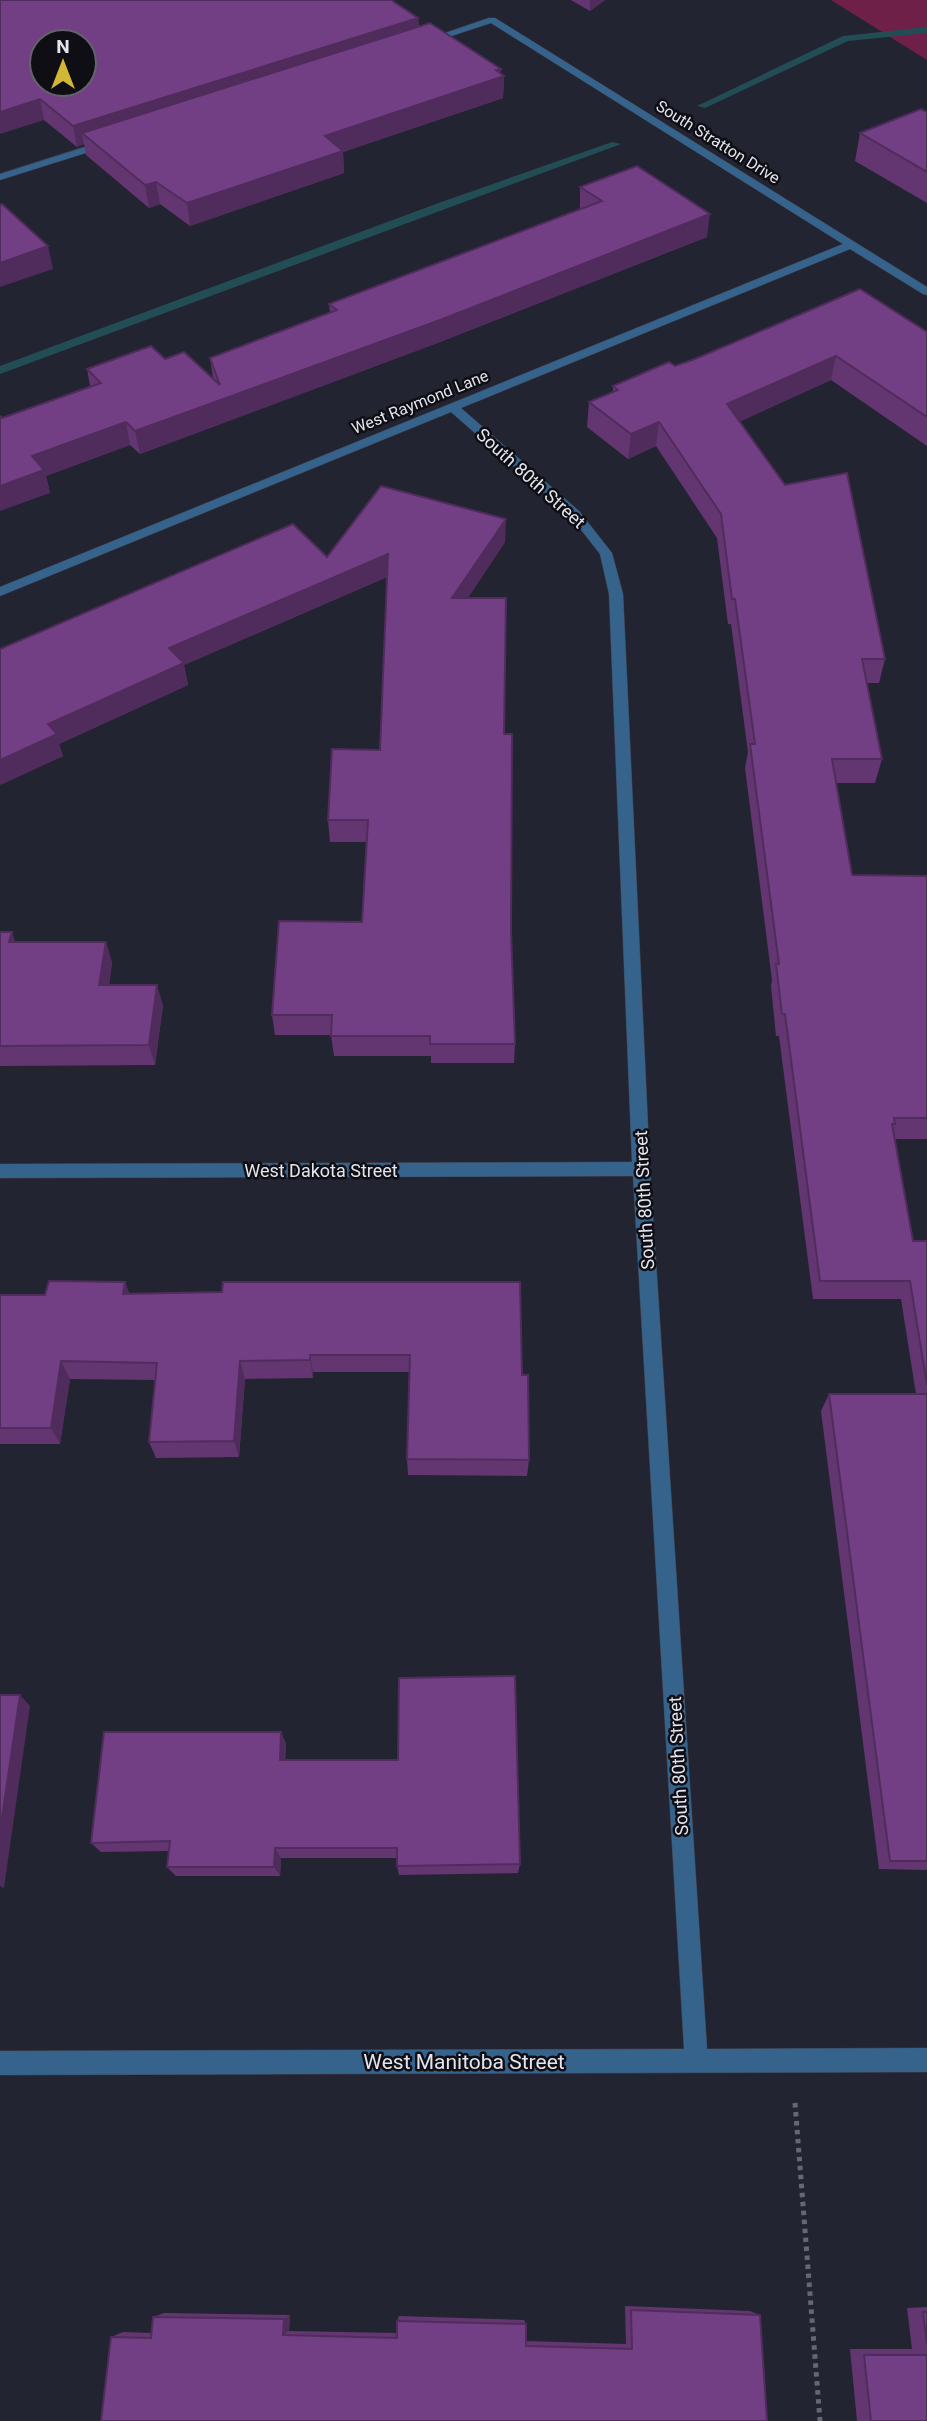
<svg xmlns="http://www.w3.org/2000/svg" width="927" height="2421" viewBox="0 0 927 2421" font-family="Roboto,sans-serif">
	<style>
		.green { fill: #6f2049 }
		.lines { fill: none; stroke-linecap: round; stroke-linejoin: round }
		.stream { fill: #234d55; fill-rule: evenodd }
		.street-casing { stroke: #3e3f4b; stroke-width: 1 }
		.path { stroke: #666772; stroke-width: 5; stroke-dasharray: 4.5 4.5; stroke-linecap: butt }
		.street { fill: #36638b; fill-rule: evenodd }
		.wall { fill: #633672 }
		.shaded-wall { fill: #502c5c }
		.building { fill: #733f84; stroke: #502c5c; stroke-width: 2; fill-rule: evenodd }
		.labels { text-anchor: middle; dominant-baseline: central; stroke-width: 5; stroke-linejoin: round; paint-order: stroke }
		.far-street-label { font-size: 16px; fill: #e3e4ed; stroke: #0e0e14 }
		.street-label { font-size: 18px; fill: #e3e4ed; stroke: #0e0e14 }
		.near-street-label { font-size: 21px; fill: #e3e4ed; stroke: #0e0e14 }
	</style>
	<rect width="100%" height="100%" fill="#232431"/>
	<!-- green -->
	<polygon class="green" points="831,0 927,0 927,60"/>
	<g class="lines">
		<!-- stream -->
		<g class="stream">
			<polygon points="927,27 927,33 848,41 705,108 697,106 843,36"/>
			<polygon points="612,142 621,144 0,374 0,366 433,205"/>
		</g>
		<defs>
			<g id="street">
				<polygon points="489,18 495,18 927,287 927,295 923,294 850,249 461,408 579,511 612,553 623,594 650,1169 707,2049 927,2048 927,2072 0,2075 0,2051 684,2049 633,1176 0,1178 0,1164 632,1162 609,594 600,554 571,517 451,412 0,596 0,587 843,244 491,23 430,43 422,41"/>
				<polygon points="107,140 112,143 111,145 0,180 0,174"/>
			</g>
		</defs>
		<!-- street casing -->
		<use href="#street" class="street-casing"/>
		<!-- path -->
		<polyline class="path" points="795,2103 820,2421"/>
		<!-- street -->
		<use href="#street" class="street"/>
	</g>
	<!-- wall -->
	<g class="wall">
		<polygon points="0,0 418,18 419,27 501,69 501,74 504,76 503,98 343,152 344,173 190,226 160,204 149,208 86,155 84,144 77,147 44,120"/>
		<polygon points="571,0 605,0 590,11"/>
		<polygon points="927,112 927,203 855,161 860,133"/>
		<polygon points="580,187 707,237 440,342 140,454 130,445 46,476 50,493 2,418 90,386 87,369 165,359 213,378 210,358 330,312 329,304 580,210"/>
		<polygon points="927,332 927,446 831,380 740,421 885,659 879,683 867,683 882,759 875,783 836,783 852,875 927,876 927,1139 895,1139 913,1241 927,1241 927,1870 879,1869 821,1411 829,1394 916,1394 901,1299 813,1299 779,1036 776,1036 771,986 772,980 745,768 748,752 731,624 728,624 717,538 656,446 628,459 587,427 589,402 613,392 613,386 675,366"/>
		<polygon points="505,542 467,598 504,734 515,1044 514,1063 431,1063 431,1056 334,1056 331,1035 275,1035 272,1015 362,922 367,842 330,842 328,820 380,750 387,577 184,665 188,685 59,744 63,756 0,785 327,557"/>
		<polygon points="0,932 12,932 15,942 106,942 112,963 109,985 163,1005 155,1065 0,1066"/>
		<polygon points="125,1282 129,1294 522,1375 529,1460 527,1476 408,1475 407,1459 409,1372 313,1372 313,1378 245,1379 239,1457 156,1458 149,1442 155,1380 70,1379 60,1444 0,1444 0,1295 45,1295"/>
		<polygon points="281,1732 286,1744 285,1760 520,1864 518,1873 399,1875 397,1866 397,1858 281,1858 280,1876 176,1876 167,1867 169,1851 101,1852 91,1843"/>
		<polygon points="625,2306 750,2311 760,2315 767,2421 111,2337 123,2332 152,2333 153,2317 164,2313 290,2315 289,2331 397,2333 397,2321 399,2316 524,2320 526,2324 526,2341 626,2344"/>
		<polygon points="927,2307 927,2421 857,2421 850,2349 912,2349 907,2308"/>
	</g>
	<!-- shaded-wall -->
	<g class="shaded-wall">
		<polygon points="590,0 605,0 590,11"/>
		<polygon points="418,18 419,38 82,133 84,144 77,147 73,126"/>
		<polygon points="501,69 501,77 504,76 503,98 343,152 344,173 190,226 187,203 325,136"/>
		<polygon points="40,99 44,120 0,134 0,112"/>
		<polygon points="156,182 160,204 149,208 145,185"/>
		<polygon points="710,214 707,237 440,342 140,454 135,431"/>
		<polygon points="48,246 53,269 0,287 0,263"/>
		<polygon points="836,356 831,380 724,429 727,404"/>
		<polygon points="126,422 130,445 46,476 50,493 0,511 0,486 32,456"/>
		<polygon points="659,422 656,446 628,459 631,434"/>
		<polygon points="506,519 505,542 453,621 452,598"/>
		<polygon points="388,554 389,576 184,665 188,685 59,744 63,756 0,785 0,760 48,724 169,648"/>
		<polygon points="12,932 19,953 9,942"/>
		<polygon points="106,942 112,963 105,1005 99,985"/>
		<polygon points="157,985 163,1005 155,1065 149,1045"/>
		<polygon points="125,1282 132,1300 123,1294"/>
		<polygon points="310,1355 313,1372 313,1378 310,1360"/>
		<polygon points="61,1361 70,1379 60,1444 51,1428"/>
		<polygon points="240,1361 245,1379 239,1457 234,1441"/>
		<polygon points="20,1695 30,1706 4,1888 0,1886 0,1831"/>
		<polygon points="281,1732 286,1744 285,1771 280,1760"/>
		<polygon points="275,1848 281,1858 280,1876 274,1867"/>
		<polygon points="290,2315 289,2331 283,2335 284,2319"/>
	</g>
	<!-- building -->
	<g class="building">
		<path d="M0 0H391L418 18 73 126 40 99 0 112ZM42 42H84V84H42Z"/>
		<polygon points="430,23 501,69 496,70 504,76 325,136 343,151 187,203 156,182 145,185 82,133"/>
		<polygon points="921,109 927,112 927,172 860,133"/>
		<polygon points="637,166 710,214 440,320 135,431 126,422 32,456 44,470 0,486 0,416 2,418 101,383 87,369 151,346 165,359 184,352 220,385 210,358 337,310 329,304 602,201 580,187"/>
		<polygon points="2,204 48,246 0,263 0,205"/>
		<polygon points="860,289 927,332 927,417 836,356 727,404 785,485 847,473 885,659 862,659 882,759 832,759 852,875 927,876 927,1118 894,1118 895,1124 892,1124 913,1241 927,1241 927,1385 910,1281 820,1281 785,1014 782,1014 776,964 779,964 750,744 755,744 735,599 732,599 721,514 659,422 631,434 589,402 618,390 613,386 669,362 675,366 695,359"/>
		<polygon points="381,486 506,519 452,598 506,598 504,734 512,734 511,931 515,1044 430,1044 430,1036 331,1036 332,1015 272,1015 279,921 362,922 368,820 328,820 332,749 380,750 388,554 169,648 184,663 48,724 57,734 0,760 0,649 293,524 327,557"/>
		<polygon points="0,932 12,932 9,942 106,942 99,985 157,985 149,1045 0,1046"/>
		<polygon points="49,1281 125,1282 123,1294 222,1292 223,1282 520,1282 522,1375 528,1375 529,1460 407,1459 410,1355 310,1355 310,1360 240,1361 234,1441 149,1442 157,1363 61,1361 51,1428 0,1428 0,1295 45,1295"/>
		<polygon points="829,1394 927,1394 927,1861 890,1861"/>
		<polygon points="515,1676 520,1864 397,1866 397,1848 275,1848 274,1867 167,1867 170,1841 91,1843 104,1732 281,1732 280,1760 398,1760 399,1678"/>
		<polygon points="0,1695 20,1695 0,1831"/>
		<polygon points="631,2310 760,2315 767,2421 101,2421 111,2337 151,2338 153,2317 284,2319 283,2335 397,2338 397,2321 526,2324 526,2346 632,2349"/>
		<polygon points="923,2312 927,2312 927,2344"/>
		<polygon points="864,2355 927,2355 927,2421 871,2421"/>
	</g>
	<g class="labels">
		<!-- far-street labels -->
		<g class="far-street-label">
			<text transform="translate(718 142) rotate(32)">South Stratton Drive</text>
			<text transform="translate(420 402) rotate(-22)">West Raymond Lane</text>
		</g>
		<!-- street labels -->
		<g class="street-label">
			<text transform="translate(531 478) rotate(42)">South 80th Street</text>
			<text x="321" y="1170">West Dakota Street</text>
			<text transform="translate(644 1200) rotate(-93)">South 80th Street</text>
			<text transform="translate(678 1766) rotate(-93)">South 80th Street</text>
		</g>
		<!-- near-street labels -->
		<g class="near-street-label">
			<text x="464" y="2062">West Manitoba Street</text>
		</g>
	</g>
	<!-- north arrow -->
	<g transform="translate(63 63)"><circle r="33" fill="#0e0e14" stroke="#63646b" stroke-width="2"/>
	<path d="M0-5L12 26L0 18L-12 26Z" fill="#d2b635"/>
	<text y="-10" font-size="19" font-weight="bold" text-anchor="middle" fill="#e3e4ed">N</text>
	</g>
</svg>
